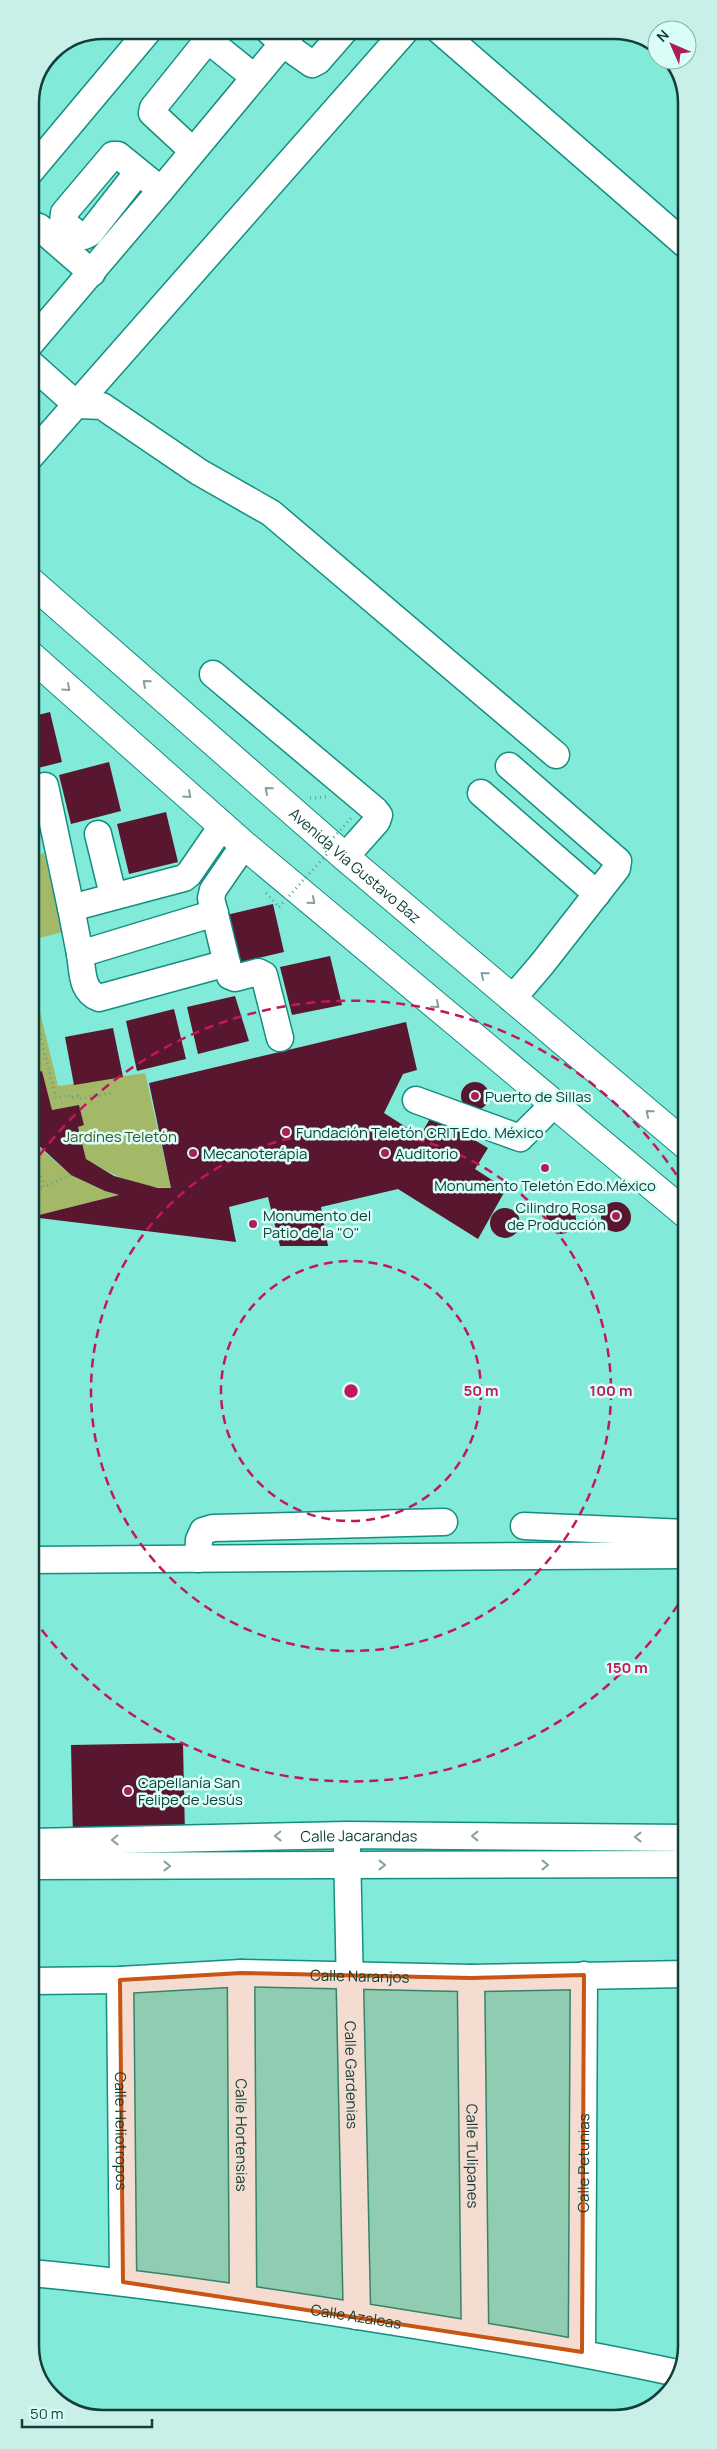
<svg xmlns="http://www.w3.org/2000/svg" width="717" height="2449" viewBox="0 0 717 2449" font-family="Manrope,sans-serif">
	<style>
		.green { fill: #a3b968 }
		.building { fill: #59162f }
		.lines { fill: none; stroke-linecap: round; stroke-linejoin: round }
		.minor-casing { stroke: #138e7f; stroke-width: 29 }
		.major-casing { stroke: #138e7f; stroke-width: 30 }
		.path { stroke: #55a699; stroke-width: 3; stroke-dasharray: 1 4; stroke-linecap: butt }
		.minor { stroke: #fff; stroke-width: 26 }
		.major { stroke: #fff; stroke-width: 28 }
		.path-bridge { stroke: #55a699; stroke-width: 3; stroke-dasharray: 1 4; stroke-linecap: butt }
		.oneway { stroke: #88a09c }
		.marked { fill: #c85513; fill-opacity: 0.2; stroke: #c85513; stroke-width: 4; stroke-linejoin: round }
		.ring { fill: none; stroke: #c2185b; stroke-width: 2.5; stroke-dasharray: 9 6 }
		.poi-dot { fill: #ac1e5a; stroke: #d8fef7; stroke-width: 2 }
		.labels { text-anchor: middle; dominant-baseline: central; stroke-width: 5; stroke-linejoin: round; paint-order: stroke }
		.street-label { font-size: 15px; fill: #124039; stroke: #d8fef7 }
		.poi-label { font-size: 15px; fill: #124039; stroke: #d8fef7; text-anchor: start }
		.park-label { font-size: 15px; fill: #475325; stroke: #d8fef7 }
		.rim { fill: none; stroke: #124039; stroke-width: 2.5 }
		.centre { fill: #c2185b; stroke: #d8fef7; stroke-width: 2.5 }
		.ring-label { font-size: 15px; text-anchor: middle; font-weight: bold; fill: #c2185b; stroke: #d8fef7; stroke-width: 5; stroke-linejoin: round; paint-order: stroke }
	</style>
	<rect width="100%" height="100%" fill="#82ead9"/>
	<!-- green -->
	<g class="green">
		<polygon points="44,853 63,932 31,940 30,856"/>
		<path d="M31 975 58 1086 145 1073 171 1188C140 1188 111 1175 86 1159L78 1127 84 1125 79 1105 52 1110 42 1071 31 1074Z"/>
		<path d="M34 1141C59 1168 84 1185 119 1195L31 1217V1189L35 1188 31 1173V1143Z"/>
	</g>
	<!-- building -->
	<g class="building">
		<polygon points="50,712 62,762 30,770 30,717"/>
		<polygon points="109,762 121,811 71,824 59,775"/>
		<polygon points="166,812 178,862 129,874 117,824"/>
		<polygon points="273,904 284,952 233,964 222,916"/>
		<polygon points="330,956 342,1005 292,1015 280,967"/>
		<polygon points="235,996 249,1041 198,1054 187,1007"/>
		<polygon points="174,1009 186,1059 137,1071 126,1021"/>
		<polygon points="406,1022 417,1070 403,1074 384,1113 420,1136 432,1115 488,1148 475,1169 506,1189 478,1239 398,1189 321,1207 328,1246 280,1246 268,1197 229,1207 236,1242 31,1217 119,1195 105,1191 71,1175 34,1141 31,1143 31,1074 42,1071 52,1110 79,1105 84,1125 78,1127 86,1159 114,1176 158,1188 171,1188 149,1083"/>
		<polygon points="113,1028 123,1077 74,1085 65,1037"/>
		<circle cx="475" cy="1096" r="14"/>
		<polygon points="31,1175 35,1188 31,1189"/>
		<circle cx="616" cy="1217" r="15"/>
		<circle cx="561" cy="1219" r="15"/>
		<circle cx="505" cy="1223" r="15"/>
		<polygon points="183,1743 185,1836 73,1839 71,1745"/>
	</g>
	<g class="lines">
		<defs>
			<g id="minor">
				<polyline points="268,30 282,43 312,64 318,61 345,30"/>
				<polyline points="439,30 686,245"/>
				<polyline points="193,151 152,113 153,108 202,47 207,43 213,44 254,77"/>
				<polyline points="30,172 149,30"/>
				<polyline points="161,190 294,30"/>
				<polyline points="30,232 36,226 39,227 92,273"/>
				<polyline points="30,344 161,190 118,155 113,155 64,213 63,222 79,235 84,236 90,233 138,172"/>
				<polyline points="30,363 77,405 102,406 199,472 271,513 556,755"/>
				<polyline points="30,457 406,30"/>
				<polyline points="213,674 375,810 379,815 377,821 345,857"/>
				<polyline points="509,766 618,861 617,868 542,964 512,999"/>
				<polyline points="45,786 71,908 184,878 189,874 222,826"/>
				<polyline points="481,793 597,894"/>
				<polyline points="98,834 113,895"/>
				<polyline points="244,845 213,890 211,898 230,976 235,978 258,972 264,975 280,1038"/>
				<polyline points="71,908 80,954"/>
				<path d="M215 913 80 954C83 972 81 991 99 998L227 963"/>
				<polyline points="416,1100 520,1138 554,1104"/>
				<polyline points="524,1526 686,1533"/>
				<polyline points="198,1559 199,1540 203,1531 213,1528 444,1522"/>
				<polyline points="31,1560 686,1555"/>
				<path id="s1" d="M31 1842 347 1835 687 1838"/>
				<path id="s2" d="M347 1849 357 2316"/>
				<polyline points="31,1866 687,1864"/>
				<path id="s3" d="M241 1973 243 2298"/>
				<path id="s4" d="M471 1978 475 2333"/>
				<path id="s5" d="M120 1980 123 2282"/>
				<path id="s6" d="M31 1981 120 1980 241 1973 471 1978 687 1974"/>
				<path id="s7" d="M31 2273C141 2283 249 2299 357 2316 465 2333 571 2350 677 2373"/>
				<path id="s8" d="M582 2352 584 1975"/>
			</g>
			<g id="major">
				<path id="s9" d="M30 581 345 857 686 1145"/>
				<polyline points="30,655 244,845 686,1214"/>
			</g>
		</defs>
		<!-- minor casing -->
		<use href="#minor" class="minor-casing"/>
		<!-- major casing -->
		<use href="#major" class="major-casing"/>
		<!-- path -->
		<g class="path">
			<polyline points="310,798 326,797"/>
			<polyline points="266,893 279,907"/>
			<polyline points="31,1000 56,1098 69,1095 70,1098 78,1096 79,1099 111,1093"/>
			<polyline points="32,1142 44,1187 71,1175"/>
			<polyline points="31,1190 44,1187"/>
		</g>
		<!-- minor -->
		<use href="#minor" class="minor"/>
		<!-- major -->
		<use href="#major" class="major"/>
		<!-- path-bridge -->
		<polyline class="path-bridge" points="279,907 328,853 323,849 353,816"/>
	</g>
	<!-- one-way arrows -->
	<defs><path id="oneway-chevron" d="M-2-3.5L2.5 0L-2 3.5" fill="none" stroke-width="1.6" stroke-linecap="round" stroke-linejoin="round" transform="scale(1.25)"/></defs>
	<g class="oneway">
		<use href="#oneway-chevron" transform="translate(146 683) rotate(-139)"/>
		<use href="#oneway-chevron" transform="translate(67 688) rotate(42)"/>
		<use href="#oneway-chevron" transform="translate(268 790) rotate(-139)"/>
		<use href="#oneway-chevron" transform="translate(188 795) rotate(42)"/>
		<use href="#oneway-chevron" transform="translate(312 901) rotate(40)"/>
		<use href="#oneway-chevron" transform="translate(484 975) rotate(-140)"/>
		<use href="#oneway-chevron" transform="translate(436 1005) rotate(40)"/>
		<use href="#oneway-chevron" transform="translate(649 1113) rotate(-140)"/>
		<use href="#oneway-chevron" transform="translate(278 1836) rotate(179)"/>
		<use href="#oneway-chevron" transform="translate(475 1836) rotate(-180)"/>
		<use href="#oneway-chevron" transform="translate(638 1837) rotate(-180)"/>
		<use href="#oneway-chevron" transform="translate(115 1840) rotate(179)"/>
		<use href="#oneway-chevron" transform="translate(382 1865)"/>
		<use href="#oneway-chevron" transform="translate(545 1865)"/>
		<use href="#oneway-chevron" transform="translate(167 1866)"/>
	</g>
	<!-- marked area -->
	<path class="marked" d="M241 1973 471 1978 584 1975 582 2352 123 2282 120 1980Z"/>
	<!-- distance rings -->
	<g class="ring">
		<circle cx="351" cy="1391" r="130"/>
		<circle cx="351" cy="1391" r="260"/>
		<path d="M686 1592A391 391 0 0 1 33 1618M31 1167A391 391 0 0 1 686 1190"/>
	</g>
	<!-- markers -->
	<g class="poi-dot">
		<circle cx="475" cy="1096" r="5"/>
		<circle cx="286" cy="1132" r="5"/>
		<circle cx="193" cy="1153" r="5"/>
		<circle cx="385" cy="1153" r="5"/>
		<circle cx="545" cy="1168" r="5"/>
		<circle cx="616" cy="1216" r="5"/>
		<circle cx="253" cy="1224" r="5"/>
		<circle cx="128" cy="1791" r="5"/>
	</g>
	<g class="labels">
		<!-- street labels -->
		<g class="street-label">
			<text stroke="none"><textPath href="#s9" startOffset="432">Avenida Via Gustavo Baz</textPath></text>
			<text stroke="none"><textPath href="#s1" startOffset="328">Calle Jacarandas</textPath></text>
			<text stroke="none"><textPath href="#s6" startOffset="329">Calle Naranjos</textPath></text>
			<text stroke="none"><textPath href="#s2" startOffset="226">Calle Gardenias</textPath></text>
			<text stroke="none"><textPath href="#s5" startOffset="151">Calle Heliotropos</textPath></text>
			<text stroke="none"><textPath href="#s3" startOffset="162">Calle Hortensias</textPath></text>
			<text stroke="none"><textPath href="#s4" startOffset="178">Calle Tulipanes</textPath></text>
			<text stroke="none"><textPath href="#s8" startOffset="189">Calle Petunias</textPath></text>
			<text stroke="none"><textPath href="#s7" startOffset="328">Calle Azaleas</textPath></text>
		</g>
		<!-- poi labels -->
		<g class="poi-label">
			<text x="485" y="1096">Puerto de Sillas</text>
			<text x="296" y="1132">Fundación Teletón CRIT Edo. México</text>
			<text x="203" y="1153">Mecanoterápia</text>
			<text x="395" y="1153">Auditorio</text>
			<text x="545" y="1185" text-anchor="middle">Monumento Teletón Edo.México</text>
			<text x="606" y="1207" text-anchor="end">Cilindro Rosa<tspan x="606" dy="17">de Producción</tspan></text>
			<text x="263" y="1215">Monumento del<tspan x="263" dy="17">Patio de la "O"</tspan></text>
			<text x="138" y="1782">Capellanía San<tspan x="138" dy="17">Felipe de Jesús</tspan></text>
		</g>
		<!-- park labels -->
		<g class="park-label">
			<text x="120" y="1136">Jardínes Teletón</text>
		</g>
	</g>
	<!-- crop -->
	<path d="M0 0H717V2449H0ZM103 39H614A64 64 0 0 1 678 103V2346A64 64 0 0 1 614 2410H103A64 64 0 0 1 39 2346V103A64 64 0 0 1 103 39Z" fill="#c8efe8" fill-rule="evenodd"/>
	<path class="rim" d="M103 39H614A64 64 0 0 1 678 103V2346A64 64 0 0 1 614 2410H103A64 64 0 0 1 39 2346V103A64 64 0 0 1 103 39Z"/>
	<circle cx="351" cy="1391" r="8" class="centre"/>
	<g class="ring-label">
		<text x="481" y="1396">50 m</text>
		<text x="611" y="1396">100 m</text>
		<text x="627" y="1673">150 m</text>
	</g>
	<!-- north arrow -->
	<g transform="translate(672 45) rotate(315)"><circle r="24" fill="#d8fef7" stroke="#89b2ab"/>
	<path d="M0-4L9 19L0 12L-9 19Z" fill="#ac1e5a"/>
	<text y="-8" font-size="14" font-weight="bold" text-anchor="middle" fill="#124039">N</text>
	</g>
	<!-- scale -->
	<path d="M22 2419v8h130v-8" fill="none" stroke="#124039" stroke-width="2.5"/>
	<text x="30" y="2419" font-size="15" fill="#124039" stroke="#d8fef7" stroke-width="4" paint-order="stroke">50 m</text>
</svg>
